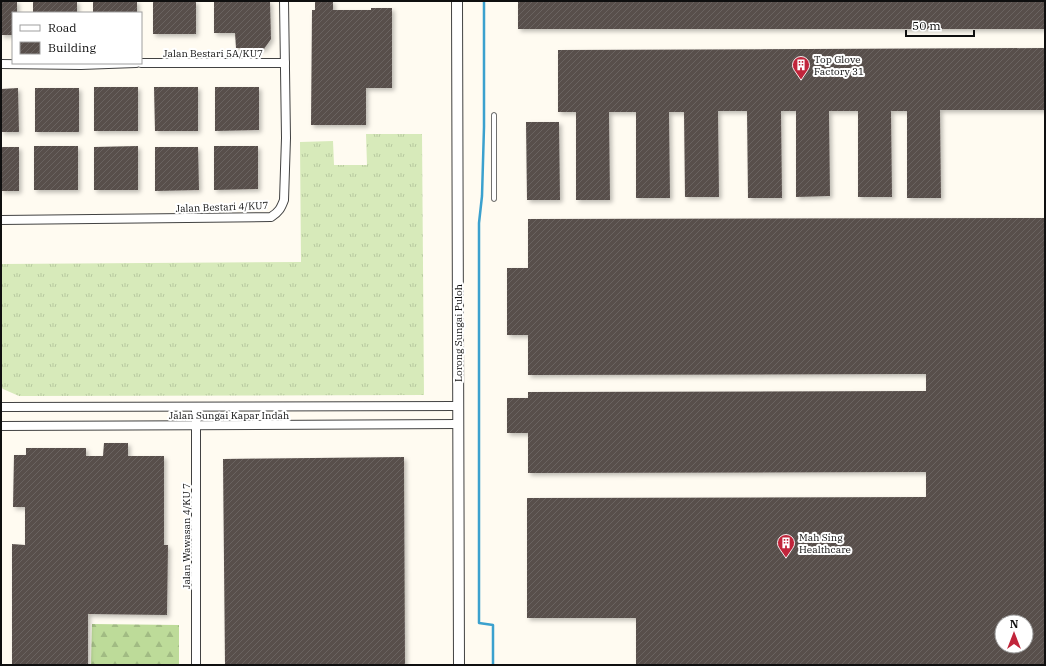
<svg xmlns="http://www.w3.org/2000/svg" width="1046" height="666" viewBox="0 0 1046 666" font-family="'IBM Plex Serif',serif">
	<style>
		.grass { fill: url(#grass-tufts) }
		.forest { fill: url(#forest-firs) }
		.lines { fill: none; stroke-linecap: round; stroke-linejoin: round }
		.stream { stroke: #3ba1ce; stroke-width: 2.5 }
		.building { fill: url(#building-hatch); fill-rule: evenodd; filter: url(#shadow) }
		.service-casing { stroke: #424242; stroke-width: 5.5 }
		.minor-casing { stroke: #424242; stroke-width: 10 }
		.tertiary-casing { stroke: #424242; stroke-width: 12 }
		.service { stroke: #fff; stroke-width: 4 }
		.minor { stroke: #fff; stroke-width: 8 }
		.tertiary { stroke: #fff; stroke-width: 10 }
		.labels { text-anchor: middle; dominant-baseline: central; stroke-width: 4; stroke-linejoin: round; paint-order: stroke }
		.street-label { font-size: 10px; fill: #0f0f0f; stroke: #fff }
		.poi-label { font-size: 10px; fill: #0f0f0f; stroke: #fff; text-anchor: start }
	</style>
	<defs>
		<pattern id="grass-tufts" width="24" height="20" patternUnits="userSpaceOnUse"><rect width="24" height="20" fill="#d7eaba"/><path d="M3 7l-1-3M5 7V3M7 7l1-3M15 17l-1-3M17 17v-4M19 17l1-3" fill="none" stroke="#b7c89f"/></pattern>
		<pattern id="forest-firs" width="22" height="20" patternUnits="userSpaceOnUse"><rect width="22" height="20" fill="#bddb99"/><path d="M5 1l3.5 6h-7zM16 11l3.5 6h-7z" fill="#a1bb83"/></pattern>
		<pattern id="building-hatch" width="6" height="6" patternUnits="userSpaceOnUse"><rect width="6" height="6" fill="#584f4b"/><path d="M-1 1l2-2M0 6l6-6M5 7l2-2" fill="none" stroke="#6b6461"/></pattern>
		<filter id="shadow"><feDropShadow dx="2.5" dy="2.5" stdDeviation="2" flood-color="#0004"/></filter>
	</defs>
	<rect width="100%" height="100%" fill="#fffbf1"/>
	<!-- grass -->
	<polygon class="grass" points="366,134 422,134 424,395 19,396 3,389 1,387 1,264 301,262 300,142 333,141 334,165 367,165"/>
	<!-- forest -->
	<polygon class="forest" points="92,624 179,625 179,665 91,665"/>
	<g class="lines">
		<!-- stream -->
		<polyline class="stream" points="484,1 484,127 482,196 479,223 479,623 493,625 493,665"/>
	</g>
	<!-- building -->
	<g class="building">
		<polygon points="1,1 17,1 17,13 13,13 13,35 1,35"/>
		<rect x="33" y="1" width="44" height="12"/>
		<rect x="93" y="1" width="44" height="12"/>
		<rect x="153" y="1" width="43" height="33"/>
		<polygon points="214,1 270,1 271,39 264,49 236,48 235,33 214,33"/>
		<polygon points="315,1 333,1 333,10 371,10 371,8 392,8 392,88 366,88 366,125 311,125 312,10 315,10"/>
		<rect x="518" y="1" width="527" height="28"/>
		<polygon points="1045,48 1045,110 940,110 941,198 907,198 907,111 891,111 892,197 858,197 858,111 829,111 830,196 796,197 796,111 781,111 782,198 748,198 747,111 718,111 719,197 685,197 684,112 669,112 670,198 636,198 636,112 609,112 610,200 576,200 576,112 558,112 558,50"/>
		<rect x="94" y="87" width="44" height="44"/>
		<polygon points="154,87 198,87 198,131 155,131"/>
		<polygon points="215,87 259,87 259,130 215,131"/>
		<polygon points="18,88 19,132 1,132 1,89"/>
		<rect x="35" y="88" width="44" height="44"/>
		<polygon points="526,122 559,122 560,200 527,200"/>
		<rect x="34" y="146" width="44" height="44"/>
		<polygon points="138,146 138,190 94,190 94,147"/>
		<polygon points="214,146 258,146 258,189 214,190"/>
		<rect x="1" y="147" width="18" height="44"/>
		<polygon points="155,147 198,147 199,190 155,191"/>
		<path d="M1045 218V665H636V618H527V498L926 497V472L528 473V433H507V398H528V392L926 391V374L528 375V335H507V268H528V219ZM1002 618H1026V646H1002Z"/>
		<polygon points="104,443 128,443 128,456 164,456 164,545 168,545 167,615 88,614 88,665 12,665 12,544 25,545 25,507 13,507 14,455 26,455 26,448 86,448 86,456 103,456"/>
		<polygon points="404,457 405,665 225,665 223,459"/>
	</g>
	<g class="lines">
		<defs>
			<polyline id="service" points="494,199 494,115"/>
			<g id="minor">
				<polyline points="141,63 285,63"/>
				<polyline points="1,64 81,65 136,63"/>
				<path d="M1 220 271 217C279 212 281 208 284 200L286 138 284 1"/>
				<polyline points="1,407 458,406"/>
				<polyline points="1,426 458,424"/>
				<polyline points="196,665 196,407"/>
			</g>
			<polyline id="tertiary" points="457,1 459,665"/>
		</defs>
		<!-- service casing -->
		<use href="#service" class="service-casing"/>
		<!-- minor casing -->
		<use href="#minor" class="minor-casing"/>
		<!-- tertiary casing -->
		<use href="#tertiary" class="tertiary-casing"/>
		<!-- service -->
		<use href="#service" class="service"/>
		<!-- minor -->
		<use href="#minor" class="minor"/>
		<!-- tertiary -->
		<use href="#tertiary" class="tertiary"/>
	</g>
	<!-- icons -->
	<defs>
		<symbol id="building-pin" viewBox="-11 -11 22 30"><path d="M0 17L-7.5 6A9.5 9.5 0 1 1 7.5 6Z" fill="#c1253b" stroke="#fff"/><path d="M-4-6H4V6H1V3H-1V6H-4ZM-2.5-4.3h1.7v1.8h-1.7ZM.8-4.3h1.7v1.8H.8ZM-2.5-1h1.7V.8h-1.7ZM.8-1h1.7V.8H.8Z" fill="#fff"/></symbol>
	</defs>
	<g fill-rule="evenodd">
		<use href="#building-pin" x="791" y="55" width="20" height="27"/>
		<use href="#building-pin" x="776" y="533" width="20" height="27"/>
	</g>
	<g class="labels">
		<!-- street labels -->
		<g class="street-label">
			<text x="213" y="53">Jalan Bestari 5A/KU7</text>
			<text transform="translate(222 207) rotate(-2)">Jalan Bestari 4/KU7</text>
			<text transform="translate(458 333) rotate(-90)">Lorong Sungai Puloh</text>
			<text x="229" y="415">Jalan Sungai Kapar Indah</text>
			<text transform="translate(186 536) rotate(-90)">Jalan Wawasan 4/KU 7</text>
		</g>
		<!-- poi labels -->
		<g class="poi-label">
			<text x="814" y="59">Top Glove<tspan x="814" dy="12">Factory 31</tspan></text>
			<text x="799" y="537">Mah Sing<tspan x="799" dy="12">Healthcare</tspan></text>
		</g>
	</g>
	<!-- border -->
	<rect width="1046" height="666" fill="none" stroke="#0f0f0f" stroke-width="4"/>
	<!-- legend -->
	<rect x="12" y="12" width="130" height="52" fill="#ffffff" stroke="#9f9f9f"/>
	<rect x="20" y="25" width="20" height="6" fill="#ffffff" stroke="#9f9f9f"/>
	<text x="48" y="32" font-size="12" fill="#0f0f0f">Road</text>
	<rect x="20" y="42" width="20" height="12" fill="url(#building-hatch)" stroke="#9f9f9f"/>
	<text x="48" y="52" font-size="12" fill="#0f0f0f">Building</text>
	<!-- north arrow -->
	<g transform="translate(1014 634)"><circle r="19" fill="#ffffff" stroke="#9f9f9f"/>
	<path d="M0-3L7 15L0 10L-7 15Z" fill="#c1253b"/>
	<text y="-6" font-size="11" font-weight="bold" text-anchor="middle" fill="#0f0f0f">N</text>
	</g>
	<!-- scale -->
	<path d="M906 30v6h68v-6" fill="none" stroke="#0f0f0f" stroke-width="2"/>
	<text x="912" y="30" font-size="12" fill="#0f0f0f" stroke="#ffffff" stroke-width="3" paint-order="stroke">50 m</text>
</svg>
